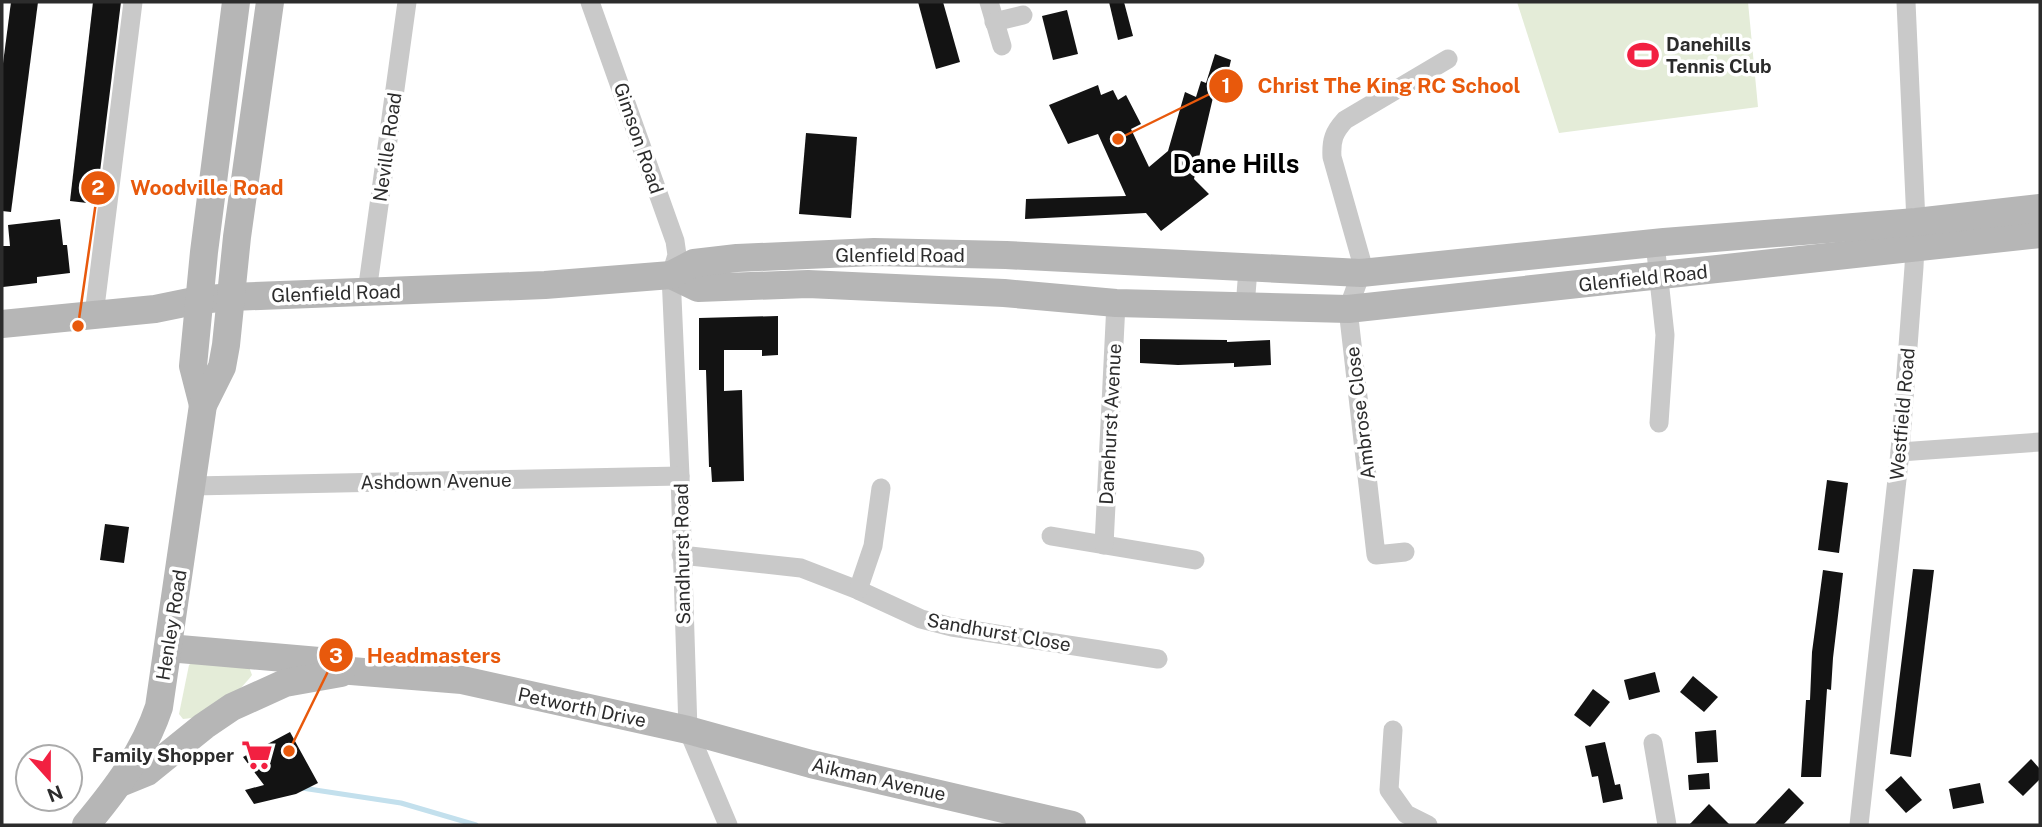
<svg xmlns="http://www.w3.org/2000/svg" width="2042" height="827" viewBox="0 0 2042 827" font-family="'Public Sans',sans-serif">
	<style>
		.green { fill: #e4ecd8 }
		.lines { fill: none; stroke-linecap: round; stroke-linejoin: round }
		.stream { stroke: #c3e0ed; stroke-width: 5 }
		.building { fill: #131313 }
		.street { stroke: #c9c9c9; stroke-width: 19 }
		.secondary { stroke: #b6b6b6; stroke-width: 28 }
		.labels { text-anchor: middle; dominant-baseline: central; stroke-width: 7; stroke-linejoin: round; paint-order: stroke }
		.poi-label { font-size: 19px; font-weight: bold; fill: #2c2c2c; stroke: #fff; text-anchor: start }
		.street-label { font-size: 19px; fill: #2c2c2c; stroke: #fff }
		.district-label { font-size: 26px; font-weight: bold; fill: #000; stroke: #fff }
		.leader { fill: none; stroke: #e8590c; stroke-width: 2.5 }
		.callout-dot { fill: #e8590c; stroke: #fff; stroke-width: 2.5 }
		.mark-label { font-size: 21px; text-anchor: middle; font-weight: bold; fill: #fff }
		.callout-label { font-size: 21px; text-anchor: middle; font-weight: bold; fill: #e8590c; stroke: #fff; stroke-width: 7; stroke-linejoin: round; paint-order: stroke }
	</style>
	<rect width="100%" height="100%" fill="#fff"/>
	<!-- green -->
	<g class="green">
		<polygon points="1517,2 1748,2 1758,107 1559,133"/>
		<path d="M195 660 249 667 252 675C237 695 208 718 183 719L179 714 189 665Z"/>
	</g>
	<g class="lines">
		<!-- stream -->
		<polyline class="stream" points="302,788 401,803 476,825"/>
	</g>
	<!-- building -->
	<g class="building">
		<polygon points="11,2 38,2 11,212 2,211 2,71"/>
		<polygon points="93,2 121,2 96,204 70,201"/>
		<polygon points="918,2 943,2 960,62 936,69"/>
		<polygon points="1109,2 1124,2 1133,36 1118,40"/>
		<polygon points="1067,10 1078,54 1053,60 1042,16"/>
		<polygon points="1215,54 1231,60 1224,90 1215,89 1194,179 1209,194 1161,231 1146,213 1025,219 1026,199 1126,196 1098,134 1068,144 1049,105 1098,85 1101,95 1113,90 1118,100 1126,95 1141,124 1131,129 1149,167 1168,151 1185,92 1196,97 1201,81 1206,83"/>
		<polygon points="806,133 857,137 851,218 799,214"/>
		<polygon points="60,219 63,245 67,245 70,273 37,277 37,283 3,287 2,246 10,246 8,225"/>
		<polygon points="778,316 778,355 762,356 762,350 724,350 724,391 742,390 744,481 712,482 711,467 709,467 706,370 699,370 699,318"/>
		<polygon points="1140,339 1227,340 1227,342 1270,340 1271,365 1234,367 1234,363 1178,365 1140,363"/>
		<polygon points="1827,480 1848,483 1839,553 1818,550"/>
		<polygon points="105,524 129,527 124,563 100,560"/>
		<polygon points="1913,569 1934,570 1911,757 1890,754"/>
		<polygon points="1823,570 1843,573 1833,658 1831,690 1827,689 1821,777 1801,777 1806,700 1810,700 1812,652"/>
		<polygon points="1655,672 1660,692 1629,700 1624,680"/>
		<polygon points="1693,676 1718,697 1704,712 1680,692"/>
		<polygon points="1593,689 1610,702 1590,727 1574,715"/>
		<polygon points="1716,730 1718,762 1697,763 1695,732"/>
		<polygon points="290,732 318,783 296,794 254,804 245,790 264,785 243,757"/>
		<polygon points="1605,742 1615,785 1620,784 1623,799 1603,803 1598,776 1592,777 1585,746"/>
		<polygon points="2031,759 2040,769 2040,779 2023,796 2008,782"/>
		<polygon points="1709,773 1710,789 1689,790 1688,775"/>
		<polygon points="1901,776 1922,800 1906,813 1885,790"/>
		<polygon points="1980,783 1984,803 1953,809 1949,789"/>
		<polygon points="1789,788 1804,803 1783,825 1754,825"/>
		<polygon points="1709,804 1730,825 1689,825"/>
	</g>
	<g class="lines">
		<!-- street -->
		<g class="street">
			<polyline points="590,2 675,241 677,255 671,275 680,476 688,730 728,825"/>
			<polyline points="989,2 1002,46"/>
			<polyline points="994,22 1023,15"/>
			<polyline points="1655,243 1665,335 1659,423"/>
			<polyline points="367,292 407,2"/>
			<polyline points="1245,307 1248,269"/>
			<polyline points="94,315 133,2"/>
			<polyline points="1900,452 2040,442"/>
			<polyline points="192,486 680,476"/>
			<polyline points="1051,536 1195,560"/>
			<polyline points="1104,545 1116,303"/>
			<path d="M1405 552 1376 555 1348 309 1361 273 1362 263 1332 157C1331 140 1334 132 1345 120L1448 59"/>
			<polyline points="681,555 801,568 858,590 921,619 952,627 1158,659"/>
			<polyline points="858,590 873,546 881,488"/>
			<polyline points="1393,730 1389,790 1406,814 1428,825"/>
			<polyline points="1653,743 1667,825"/>
			<polyline points="1859,825 1900,452 1914,267 1916,222 1906,2"/>
		</g>
		<!-- secondary -->
		<g class="secondary">
			<polyline points="671,275 698,288 808,284 1004,293 1116,303 1348,309 2040,234"/>
			<polyline points="2,324 155,309 199,300 231,297 545,285 671,275 694,263 737,258 874,252 1006,255 1361,273 1664,242 1916,222 2040,208"/>
			<polyline points="203,405 193,366 204,252 236,2"/>
			<polyline points="168,648 319,661 351,671 462,680 688,730 811,764 1072,825"/>
			<polyline points="120,783 147,772 204,726 232,707 285,683 341,673"/>
			<path d="M86 825C116 789 144 752 159 707L203 405 222 367 226 345 237 237 270 2"/>
		</g>
	</g>
	<!-- icons -->
	<defs>
		<symbol id="stadium-bare" viewBox="-9 -9 18 18"><path d="M0-5a6.5 5 0 1 0 0 10a6.5 5 0 1 0 0-10ZM-3.5-1.8h7v3.6h-7Z" fill="#f22041" stroke="#fff" stroke-width="2.5" paint-order="stroke"/></symbol>
		<symbol id="supermarket-bare" viewBox="-9 -9 18 18"><path d="M-6-5.5h2.5l.6 2H6L4.5 2H-2.5L-4.4-4H-6ZM-1.5 3.2a1.3 1.3 0 1 0 .1 0ZM3 3.2a1.3 1.3 0 1 0 .1 0Z" fill="#f22041" stroke="#fff" stroke-width="2.5" paint-order="stroke"/></symbol>
	</defs>
	<g fill-rule="evenodd">
		<use href="#stadium-bare" x="1621" y="33" width="44" height="44"/>
		<use href="#supermarket-bare" x="235" y="733" width="44" height="44"/>
	</g>
	<g class="labels">
		<!-- poi labels -->
		<g class="poi-label">
			<text x="1666" y="44">Danehills<tspan x="1666" dy="22">Tennis Club</tspan></text>
			<text x="234" y="755" text-anchor="end">Family Shopper</text>
		</g>
		<!-- street labels -->
		<g class="street-label">
			<text transform="translate(639 138) rotate(71)">Gimson Road</text>
			<text transform="translate(387 147) rotate(-82)">Neville Road</text>
			<text x="900" y="255">Glenfield Road</text>
			<text transform="translate(1643 278) rotate(-6)">Glenfield Road</text>
			<text transform="translate(336 293) rotate(-2)">Glenfield Road</text>
			<text transform="translate(1360 413) rotate(-97)">Ambrose Close</text>
			<text transform="translate(1902 414) rotate(-85)">Westfield Road</text>
			<text transform="translate(1110 424) rotate(-87)">Danehurst Avenue</text>
			<text transform="translate(436 481) rotate(-1)">Ashdown Avenue</text>
			<text transform="translate(682 554) rotate(-91)">Sandhurst Road</text>
			<text transform="translate(171 625) rotate(-81)">Henley Road</text>
			<text transform="translate(999 632) rotate(10)">Sandhurst Close</text>
			<text transform="translate(582 707) rotate(12)">Petworth Drive</text>
			<text transform="translate(879 779) rotate(13)">Aikman Avenue</text>
		</g>
		<!-- district labels -->
		<g class="district-label">
			<text x="1236" y="163">Dane Hills</text>
		</g>
	</g>
	<!-- callouts -->
	<path class="leader" d="M1118 139L1226 86M78 326L98 188M289 751L336 655"/>
	<g class="callout-dot">
		<circle cx="1118" cy="139" r="7"/>
		<circle cx="78" cy="326" r="7"/>
		<circle cx="289" cy="751" r="7"/>
		<circle cx="1226" cy="86" r="18"/>
		<circle cx="98" cy="188" r="18"/>
		<circle cx="336" cy="655" r="18"/>
	</g>
	<g class="mark-label">
		<text x="1226" y="93">1</text>
		<text x="98" y="195">2</text>
		<text x="336" y="663">3</text>
	</g>
	<g class="callout-label">
		<text x="1389" y="93">Christ The King RC School</text>
		<text x="207" y="195">Woodville Road</text>
		<text x="434" y="663">Headmasters</text>
	</g>
	<!-- border -->
	<rect width="2042" height="827" fill="none" stroke="#2c2c2c" stroke-width="7"/>
	<!-- north arrow -->
	<g transform="translate(49 778) rotate(159)"><circle r="33" fill="#ffffff" stroke="#ababab" stroke-width="2"/>
	<path d="M0-5L12 26L0 18L-12 26Z" fill="#f22041"/>
	<text y="-10" font-size="19" font-weight="bold" text-anchor="middle" fill="#2c2c2c">N</text>
	</g>
</svg>
